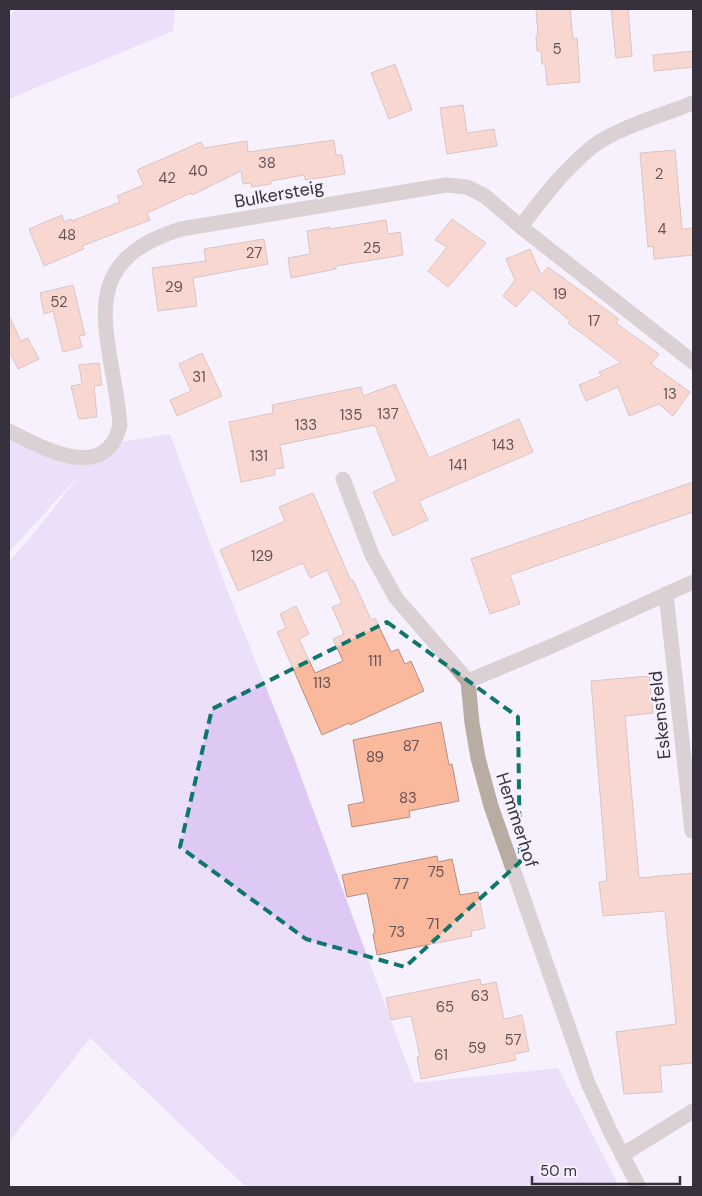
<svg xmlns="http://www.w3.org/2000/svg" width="702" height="1196" viewBox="0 0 702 1196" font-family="'DM Sans',sans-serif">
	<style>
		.green { fill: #dec9f4 }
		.building { fill: #fab99c; stroke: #b29081 }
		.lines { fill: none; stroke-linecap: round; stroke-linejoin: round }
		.street { stroke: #b9aca2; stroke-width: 15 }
		.marked { fill: none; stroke: #0f766e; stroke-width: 4; stroke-dasharray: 10 6; stroke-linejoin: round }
		.labels { text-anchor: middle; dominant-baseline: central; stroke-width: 4.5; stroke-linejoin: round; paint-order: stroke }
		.number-label { font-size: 15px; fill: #685355 }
		.street-label { font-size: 18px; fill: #37313d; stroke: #f7f1fe }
	</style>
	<rect width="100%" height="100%" fill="#f7f1fe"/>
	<!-- green -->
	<g class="green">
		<polygon points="17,9 175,9 173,31 9,99 9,16"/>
		<polygon points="170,434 227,590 293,755 414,1083 558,1068 617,1182 611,1187 246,1187 90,1038 9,1142 9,561 26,543 83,471 9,552 9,438 90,463 122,442"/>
	</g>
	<!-- building -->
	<g class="building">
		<polygon points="536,9 570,9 573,39 577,38 580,82 547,85 545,64 542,64 541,51 537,51 536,36 538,36"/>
		<polygon points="611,9 628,9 632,56 616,58"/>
		<polygon points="693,51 693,67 654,71 653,55"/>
		<polygon points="395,64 412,110 389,119 371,73"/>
		<polygon points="463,105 467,133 494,129 497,146 447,154 440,108"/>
		<polygon points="334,140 336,155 342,155 345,174 305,180 304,175 271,181 271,184 252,187 251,183 243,184 241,171 192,195 191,193 147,213 150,220 82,246 84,249 44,266 29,229 62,215 64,222 71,219 72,221 120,202 117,196 144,185 137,170 201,142 204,148 247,141 248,152"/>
		<polygon points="675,150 682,229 693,228 693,255 654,259 653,246 648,247 640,153"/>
		<polygon points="452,219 486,243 448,287 428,271 447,247 435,240"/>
		<polygon points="386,220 388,234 400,232 403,255 336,266 336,269 291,278 288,258 310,254 307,231 330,227 330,229"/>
		<polygon points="264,239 268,264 193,278 197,306 158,311 152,268 206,261 204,249"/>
		<polygon points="530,249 541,275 548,267 619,319 616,323 659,354 651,364 690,392 673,416 659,404 629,416 618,387 586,401 579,385 601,376 599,372 621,363 568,323 570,321 532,289 516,307 503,296 515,280 506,259"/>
		<polygon points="73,285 85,335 79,336 82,347 63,352 53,311 44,314 40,293"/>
		<polygon points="9,316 21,341 28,338 39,359 18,369 9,351"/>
		<polygon points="202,353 222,396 177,416 170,400 191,391 179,364"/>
		<polygon points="99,363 102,385 94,386 97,417 79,419 71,386 82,384 79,365"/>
		<polygon points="395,384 429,458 519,419 533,452 419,501 428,520 393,536 373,492 397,481 375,425 280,445 284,468 274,469 275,475 241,482 229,422 273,413 272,405 361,387 363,396"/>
		<polygon points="693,482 693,512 510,575 520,604 490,614 471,559"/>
		<polygon points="313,493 351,581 353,580 371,620 375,618 391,652 398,649 405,664 411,661 424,691 350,725 349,723 322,735 277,632 286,628 280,614 296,606 309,634 299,639 315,673 343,661 333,639 344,634 332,607 342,603 327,570 310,578 303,563 238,591 220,550 285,521 279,507"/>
		<polygon points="649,676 653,713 625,716 639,878 693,873 693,1063 660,1066 662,1092 624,1094 616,1032 676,1024 665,911 603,916 599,882 607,881 591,681"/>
		<polygon points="441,722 449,765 452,764 459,801 409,811 410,817 352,827 348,805 364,802 353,740"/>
		<polygon points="437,856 438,862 452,859 460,895 478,892 485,928 471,931 472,936 377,955 373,934 375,933 367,893 347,897 342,875"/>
		<polygon points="480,979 481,985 496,982 504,1019 522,1015 529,1051 514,1054 516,1060 421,1079 417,1057 420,1056 411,1016 391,1020 386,998"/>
	</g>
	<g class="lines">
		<!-- street -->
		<g class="street">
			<path d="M521 227C542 198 564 170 592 147 614 129 665 114 693 103"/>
			<path d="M9 431C43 448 106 484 120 425 113 337 68 264 181 229L446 185 467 187 485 196 521 227 693 362"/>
			<polyline points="343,479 372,555 396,598 468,681 472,723 478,758 491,806 588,1083 610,1131 639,1187"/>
			<polyline points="666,594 692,831"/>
			<polyline points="468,681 552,646 693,582"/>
			<polyline points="622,1155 693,1111"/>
		</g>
	</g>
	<!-- marked area -->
	<path d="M0 0H702V1196H0ZM387 622 518 717 520 862 405 967 306 939 180 847 212 709Z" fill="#f7f1fe" fill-opacity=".55" fill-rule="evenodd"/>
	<path class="marked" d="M387 622 518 717 520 862 405 967 306 939 180 847 212 709Z"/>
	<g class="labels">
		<!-- number labels -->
		<g class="number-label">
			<text x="557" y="49">5</text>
			<text x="267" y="163">38</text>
			<text x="198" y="171">40</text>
			<text x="659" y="174">2</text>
			<text x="167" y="178">42</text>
			<text x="662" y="229">4</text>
			<text x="67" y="235">48</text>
			<text x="372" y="248">25</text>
			<text x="254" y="253">27</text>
			<text x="174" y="287">29</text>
			<text x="560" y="294">19</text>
			<text x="59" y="302">52</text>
			<text x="594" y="321">17</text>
			<text x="199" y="377">31</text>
			<text x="670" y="394">13</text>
			<text x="388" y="414">137</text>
			<text x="351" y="415">135</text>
			<text x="306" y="425">133</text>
			<text x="503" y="445">143</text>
			<text x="259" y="456">131</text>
			<text x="458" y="465">141</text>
			<text x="262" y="556">129</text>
			<text x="375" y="661">111</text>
			<text x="322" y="683">113</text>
			<text x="411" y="746">87</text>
			<text x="375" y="757">89</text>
			<text x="408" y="798">83</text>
			<text x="436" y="872">75</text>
			<text x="401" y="884">77</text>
			<text x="433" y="924">71</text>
			<text x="397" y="932">73</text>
			<text x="480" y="996">63</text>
			<text x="445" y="1007">65</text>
			<text x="513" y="1040">57</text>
			<text x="477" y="1048">59</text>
			<text x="441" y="1055">61</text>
		</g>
		<!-- street labels -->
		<g class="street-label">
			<text transform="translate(279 194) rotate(-10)">Bulkersteig</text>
			<text transform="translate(660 715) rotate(-96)">Eskensfeld</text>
			<text transform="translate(517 820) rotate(72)">Hemmerhof</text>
		</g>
	</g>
	<!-- border -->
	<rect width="702" height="1196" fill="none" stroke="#37313d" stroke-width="20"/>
	<!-- scale -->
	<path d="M532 1176v8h148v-8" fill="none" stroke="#37313d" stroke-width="2.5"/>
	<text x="540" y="1176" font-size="15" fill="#37313d" stroke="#f7f1fe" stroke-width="4" paint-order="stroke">50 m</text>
</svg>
